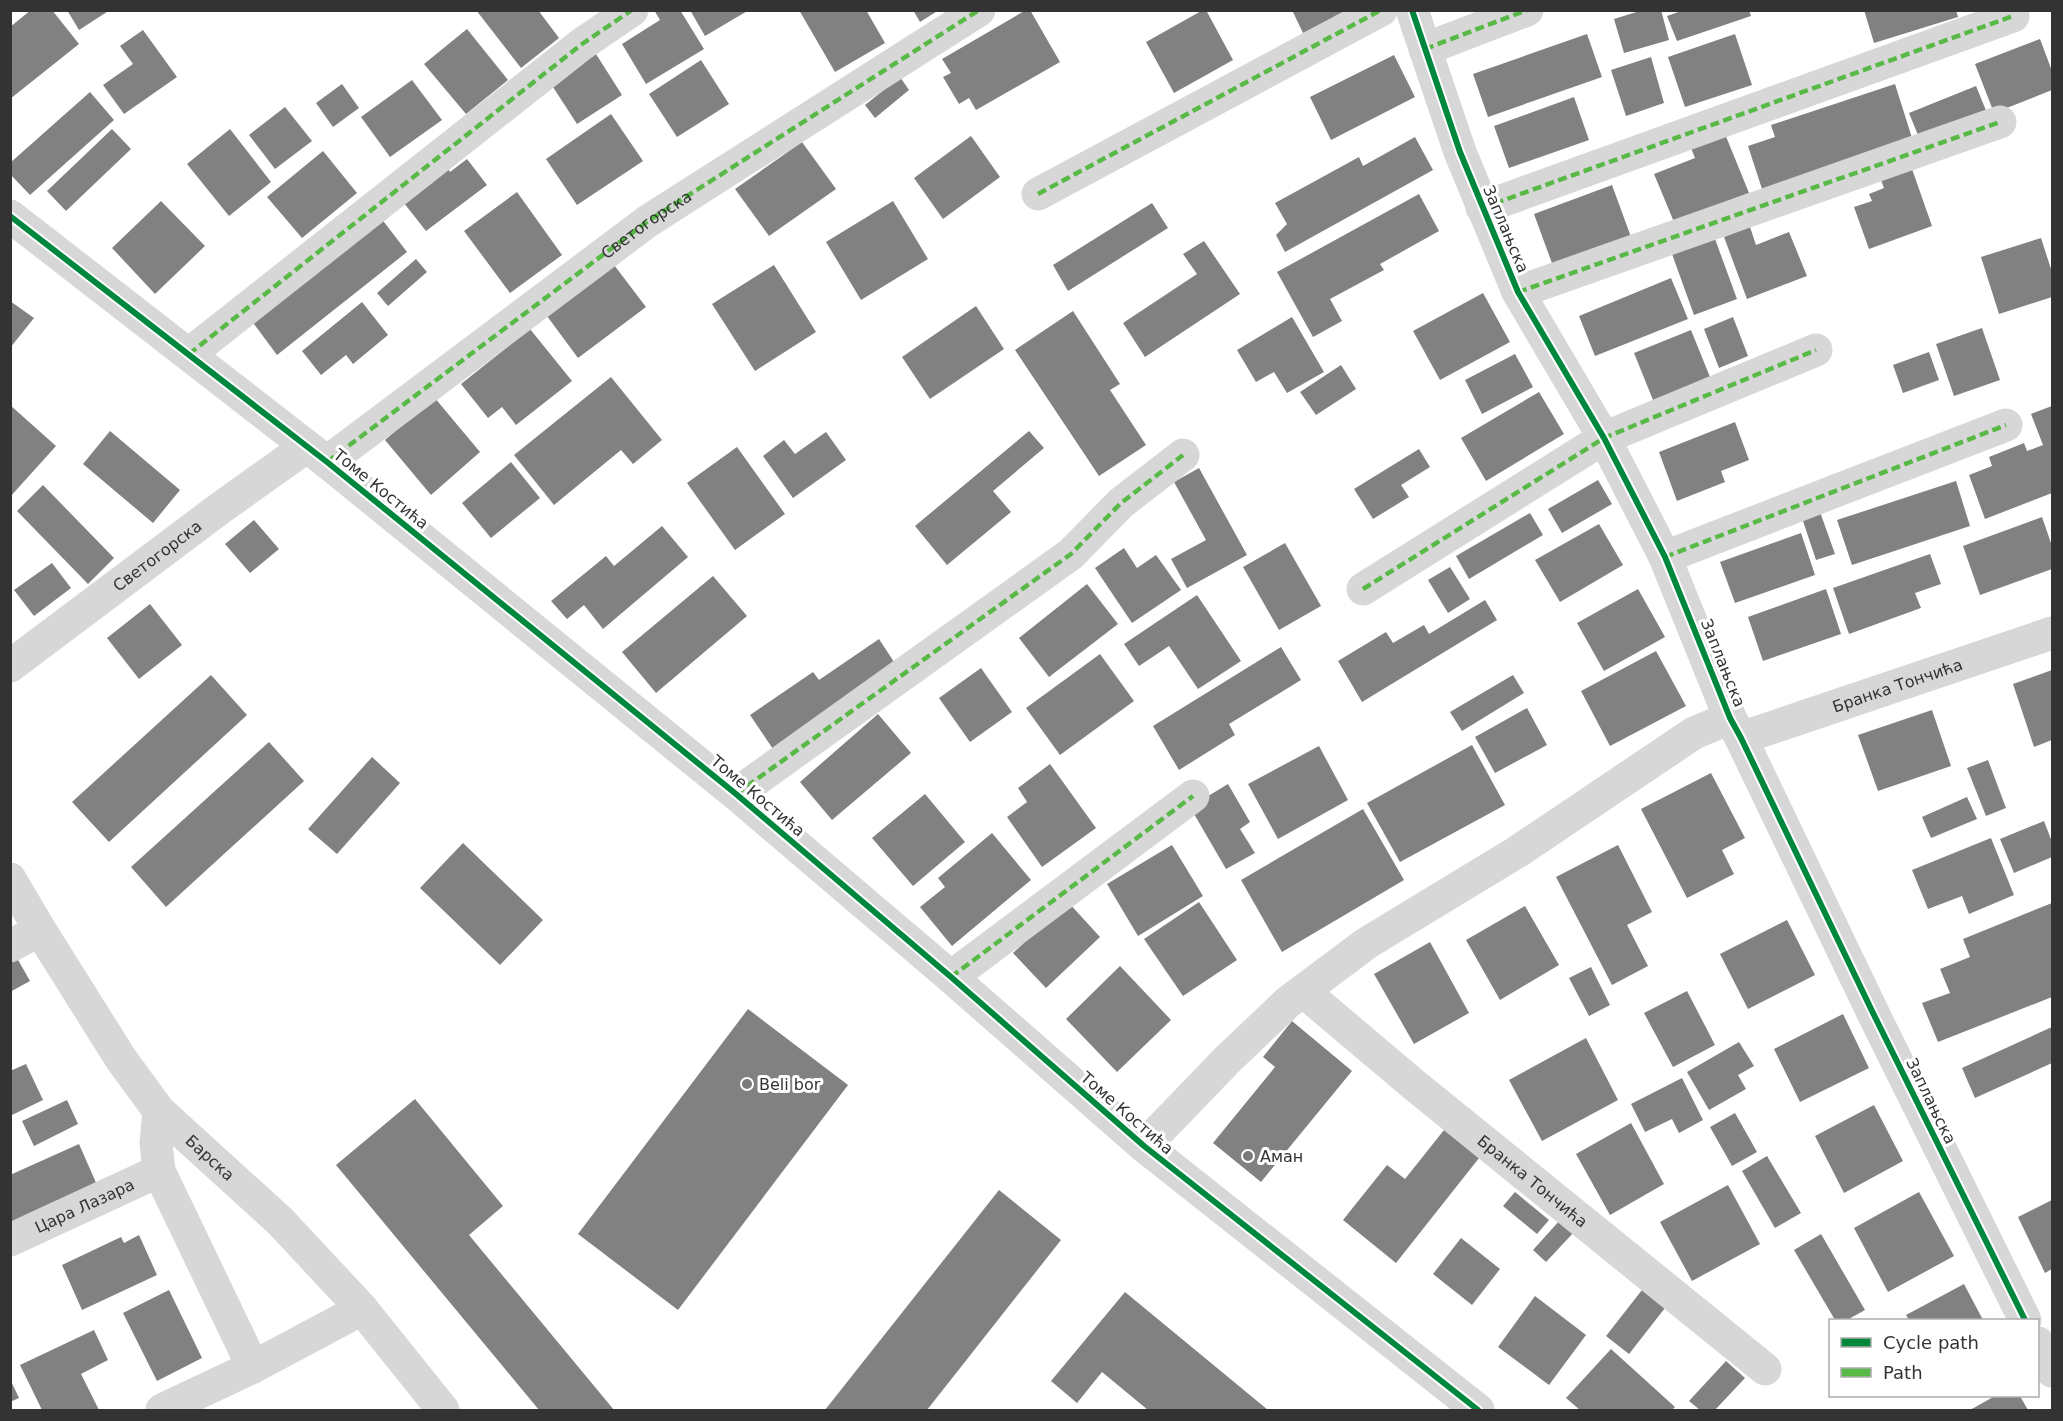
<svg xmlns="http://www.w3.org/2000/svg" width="2063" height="1421" viewBox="0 0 2063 1421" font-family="'DejaVu Sans',sans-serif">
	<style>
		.building { fill: #818181 }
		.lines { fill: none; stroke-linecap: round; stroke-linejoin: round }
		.minor { stroke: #d7d7d7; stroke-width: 33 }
		.tertiary { stroke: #d7d7d7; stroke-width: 33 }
		.quiet { stroke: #58b947; stroke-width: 4.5; stroke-dasharray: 9 4.5; stroke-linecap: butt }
		.cycleway-casing { stroke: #fff; stroke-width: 10 }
		.cycleway { stroke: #00873e; stroke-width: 6 }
		.poi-dot { fill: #7a7a7a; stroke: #fff; stroke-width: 2 }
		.labels { text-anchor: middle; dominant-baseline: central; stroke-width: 6; stroke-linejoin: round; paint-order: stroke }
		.street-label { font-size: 16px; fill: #333; stroke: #fff }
		.poi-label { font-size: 16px; fill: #333; stroke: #fff; text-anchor: start }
	</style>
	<rect width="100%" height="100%" fill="#fff"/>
	<!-- building -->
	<g class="building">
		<polygon points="31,10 52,10 79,44 10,99 10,27"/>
		<polygon points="67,10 110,10 79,30"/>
		<polygon points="476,10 538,10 559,38 521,68"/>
		<polygon points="654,10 680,10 704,49 646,84 622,44 660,20"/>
		<polygon points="690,10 749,10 705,36"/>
		<polygon points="799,10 866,10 885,43 835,72"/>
		<polygon points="913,10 939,10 920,22"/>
		<polygon points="1026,10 1030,10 1060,62 976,110 969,98 959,104 943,77 951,73 942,59"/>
		<polygon points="1203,10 1206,10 1233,60 1174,93 1146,42"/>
		<polygon points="1292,10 1349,10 1303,33"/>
		<polygon points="1643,10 1661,10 1669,40 1624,53 1614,19"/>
		<polygon points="1684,10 1749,10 1751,16 1677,41 1667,16"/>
		<polygon points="1864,10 1956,10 1958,17 1874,43"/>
		<polygon points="467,29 508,80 466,114 424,64"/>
		<polygon points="143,30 177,77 124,114 103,85 133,64 120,46"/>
		<polygon points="1587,34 1602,77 1488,117 1473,74"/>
		<polygon points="1735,34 1752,85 1685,107 1668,57"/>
		<polygon points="2040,39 2052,71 2052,90 1994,113 1975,64"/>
		<polygon points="596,54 622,95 577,124 551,84"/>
		<polygon points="1394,55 1415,97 1331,140 1310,97"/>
		<polygon points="1651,57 1664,103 1626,116 1611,70"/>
		<polygon points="701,60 729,104 677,137 649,94"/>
		<polygon points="900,77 909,90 875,118 865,105"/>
		<polygon points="412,80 442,120 390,157 361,117"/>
		<polygon points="342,84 359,108 333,127 316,103"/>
		<polygon points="1895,84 1913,141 1763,192 1748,146 1775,137 1771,125"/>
		<polygon points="1976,86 1987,113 1920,140 1909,113"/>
		<polygon points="90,92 114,120 30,195 10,174 10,163"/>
		<polygon points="1574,97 1589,140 1509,168 1494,126"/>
		<polygon points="285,107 312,141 275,169 249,135"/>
		<polygon points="611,114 643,161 577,205 546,159"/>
		<polygon points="112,129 131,149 66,211 47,191"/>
		<polygon points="230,129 271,182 229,216 187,164"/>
		<polygon points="1725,134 1749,193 1674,222 1654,174 1695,158 1691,148"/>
		<polygon points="971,136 1000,177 943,219 914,178"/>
		<polygon points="1415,137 1433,170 1285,252 1276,235 1287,224 1275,203 1359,157 1363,166"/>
		<polygon points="802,142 836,189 769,236 735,189"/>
		<polygon points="323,151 357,193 302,238 267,197"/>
		<polygon points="467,159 487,185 426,231 400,198 445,164 450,172"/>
		<polygon points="1912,169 1932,226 1869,249 1854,207 1872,201 1869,194 1884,188 1881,180"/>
		<polygon points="1612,185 1631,237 1553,266 1534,214"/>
		<polygon points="517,192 562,255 510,293 464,231"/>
		<polygon points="1419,194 1439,231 1380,264 1384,270 1330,299 1342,321 1313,337 1277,272"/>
		<polygon points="161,201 205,246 155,294 112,248"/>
		<polygon points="893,201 928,259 861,300 826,242"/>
		<polygon points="1152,203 1168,228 1068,291 1053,265"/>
		<polygon points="381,218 407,252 277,355 251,320"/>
		<polygon points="1750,227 1756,245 1789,232 1807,276 1747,299 1724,237"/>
		<polygon points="2041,238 2052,272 2052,297 1999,314 1981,257"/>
		<polygon points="1715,239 1737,299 1694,315 1672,254"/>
		<polygon points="1204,241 1240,294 1145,357 1123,323 1197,274 1183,254"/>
		<polygon points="416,259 427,272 388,306 377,293"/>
		<polygon points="611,261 646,307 578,358 544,312"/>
		<polygon points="774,265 816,332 755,371 712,304"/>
		<polygon points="1671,278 1688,319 1595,356 1579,316"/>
		<polygon points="1483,293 1510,342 1440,380 1413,331"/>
		<polygon points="10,301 34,318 10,348"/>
		<polygon points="362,302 388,335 353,364 346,355 321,375 302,351"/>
		<polygon points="976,306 1004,349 930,399 902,357"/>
		<polygon points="1073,311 1120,384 1110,390 1146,445 1099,476 1015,350"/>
		<polygon points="1292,317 1324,372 1287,393 1274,372 1256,382 1237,350"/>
		<polygon points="1733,317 1748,356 1719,368 1704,329"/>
		<polygon points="1982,328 2000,380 1954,396 1936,344"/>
		<polygon points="530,329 572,381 516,425 502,407 488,418 461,384"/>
		<polygon points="1691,330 1712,382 1655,405 1634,353"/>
		<polygon points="1929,352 1939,380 1903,393 1893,365"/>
		<polygon points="1515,354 1533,387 1482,414 1465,380"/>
		<polygon points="1341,365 1356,389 1316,415 1300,392"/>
		<polygon points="611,377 662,440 633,464 621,450 554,505 514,455"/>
		<polygon points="1539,392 1564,434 1486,481 1461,438"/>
		<polygon points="434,397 480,452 431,495 385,440"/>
		<polygon points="10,405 56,446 10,497"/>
		<polygon points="2052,406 2052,493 1985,519 1969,475 1992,466 1989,457 2024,443 2027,451 2043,445 2031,414"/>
		<polygon points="1735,422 1749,460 1721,471 1725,482 1677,501 1659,452"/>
		<polygon points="110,431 180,490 153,523 83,464"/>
		<polygon points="1029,431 1044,448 993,491 1011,512 947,565 915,526"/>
		<polygon points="826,432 846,460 793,498 763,456 784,440 795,454"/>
		<polygon points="737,447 785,514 735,550 687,483"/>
		<polygon points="1419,449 1430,467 1401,485 1409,497 1373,519 1354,489"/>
		<polygon points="511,462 540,498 491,538 462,503"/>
		<polygon points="1199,468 1247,555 1187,588 1171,559 1206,540 1174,482"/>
		<polygon points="1598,480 1612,504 1562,533 1548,509"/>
		<polygon points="1956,481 1970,526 1852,565 1837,520"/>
		<polygon points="43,485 114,558 88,584 17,511"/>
		<polygon points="1819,509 1835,554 1816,560 1801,515"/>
		<polygon points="1530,513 1543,535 1469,579 1456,556"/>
		<polygon points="2042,517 2052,546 2052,569 1980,595 1963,546"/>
		<polygon points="254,520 279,549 250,573 225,544"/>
		<polygon points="1599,524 1623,565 1560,602 1535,560"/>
		<polygon points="662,526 688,557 603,629 584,605 567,619 551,601 606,556 614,566"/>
		<polygon points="1801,533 1815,575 1735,603 1720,562"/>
		<polygon points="1285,543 1321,606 1279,630 1243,567"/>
		<polygon points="1124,548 1137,568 1156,555 1181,590 1132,623 1095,568"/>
		<polygon points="1930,554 1941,584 1915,593 1921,608 1849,634 1833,588"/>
		<polygon points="52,563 71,588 34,616 14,590"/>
		<polygon points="1450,567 1470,599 1448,613 1428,580"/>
		<polygon points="713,576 747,616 656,693 622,652"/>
		<polygon points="1087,584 1118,624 1049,677 1019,638"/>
		<polygon points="1638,589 1665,637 1604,671 1577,623"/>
		<polygon points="1826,589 1841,634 1763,661 1748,617"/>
		<polygon points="1197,595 1241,661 1198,689 1169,646 1139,666 1124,644"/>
		<polygon points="1485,600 1497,620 1362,702 1338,661 1386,632 1393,643 1424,625 1429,634"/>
		<polygon points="150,604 182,645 139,679 107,638"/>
		<polygon points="879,639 896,665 773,749 750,715 813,672 819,680"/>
		<polygon points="1281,647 1301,680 1229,724 1235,735 1179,770 1153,726"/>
		<polygon points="1656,651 1686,706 1610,746 1581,691"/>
		<polygon points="1100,654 1134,701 1060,755 1026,708"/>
		<polygon points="981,668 1012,712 970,742 939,698"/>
		<polygon points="2052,670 2052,740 2034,747 2013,684"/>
		<polygon points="211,675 247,715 109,842 72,802"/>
		<polygon points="1513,675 1524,693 1462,731 1450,712"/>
		<polygon points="1527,708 1547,745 1495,773 1475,737"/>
		<polygon points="1932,710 1951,766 1878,791 1858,735"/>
		<polygon points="878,714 911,753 832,820 800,782"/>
		<polygon points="269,742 304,781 166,907 131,867"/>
		<polygon points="1472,745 1505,805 1400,862 1367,803"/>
		<polygon points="1319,746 1348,800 1278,839 1248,784"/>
		<polygon points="372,757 400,783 337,854 308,829"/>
		<polygon points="1988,760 2006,808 1986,816 1967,768"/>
		<polygon points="1050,764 1096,828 1042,867 1007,817 1027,802 1018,788"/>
		<polygon points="1711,773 1745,838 1722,850 1734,874 1687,898 1641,809"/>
		<polygon points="1228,784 1250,822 1240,829 1255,853 1226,869 1190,807"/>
		<polygon points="925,794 965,842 913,886 872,838"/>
		<polygon points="1967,797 1977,819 1931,838 1922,817"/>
		<polygon points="1363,809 1404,880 1282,952 1241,880"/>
		<polygon points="2044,821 2052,842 2052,857 2014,873 2000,839"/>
		<polygon points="992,833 1031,880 952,946 920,907 945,887 938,878"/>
		<polygon points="1991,838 2014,895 1969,914 1962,896 1928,909 1912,870"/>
		<polygon points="463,843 543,920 500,965 420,888"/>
		<polygon points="1172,845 1203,896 1138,936 1107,884"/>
		<polygon points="1618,845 1652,912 1627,925 1648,966 1612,985 1556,877"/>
		<polygon points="1068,902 1100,937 1046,988 1013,953"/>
		<polygon points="1199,902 1237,960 1183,996 1144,939"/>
		<polygon points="2052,903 2052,997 1938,1042 1922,1003 1950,993 1940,969 1970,957 1963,939"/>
		<polygon points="1525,906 1559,965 1500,1000 1466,940"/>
		<polygon points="1787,920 1815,975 1748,1009 1720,954"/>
		<polygon points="1430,942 1469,1013 1414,1044 1374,974"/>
		<polygon points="17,958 30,981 10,992 10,962"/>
		<polygon points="1120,966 1171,1020 1117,1072 1066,1019"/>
		<polygon points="1591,967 1610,1005 1589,1016 1569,978"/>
		<polygon points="1687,991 1715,1045 1673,1067 1644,1013"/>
		<polygon points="748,1009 848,1085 678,1310 578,1234"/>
		<polygon points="1843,1014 1869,1068 1800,1102 1774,1049"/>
		<polygon points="1292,1021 1352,1071 1261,1182 1213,1143 1275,1067 1263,1057"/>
		<polygon points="2052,1027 2052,1063 1975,1098 1962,1068"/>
		<polygon points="1586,1038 1618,1100 1542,1141 1509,1080"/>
		<polygon points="1739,1042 1754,1066 1738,1075 1746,1089 1709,1110 1687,1072"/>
		<polygon points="26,1064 43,1100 10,1116 10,1071"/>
		<polygon points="1682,1078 1703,1120 1679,1133 1672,1119 1645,1132 1631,1104"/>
		<polygon points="415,1099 503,1206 469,1235 614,1410 539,1410 336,1165"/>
		<polygon points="67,1100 78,1124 34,1146 22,1121"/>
		<polygon points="1874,1105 1903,1161 1844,1193 1815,1136"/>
		<polygon points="1735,1113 1757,1152 1732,1166 1710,1127"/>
		<polygon points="1631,1123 1664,1184 1610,1215 1576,1154"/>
		<polygon points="1448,1125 1483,1153 1396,1263 1343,1220 1387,1165 1405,1179"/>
		<polygon points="79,1144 97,1185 10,1225 10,1175"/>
		<polygon points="1767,1156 1801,1213 1775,1228 1742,1171"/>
		<polygon points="1728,1185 1760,1244 1692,1281 1660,1222"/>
		<polygon points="999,1190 1061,1240 927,1410 825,1410"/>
		<polygon points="1515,1192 1549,1220 1537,1234 1503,1206"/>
		<polygon points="1919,1192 1954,1256 1888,1292 1854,1228"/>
		<polygon points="2052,1200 2052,1269 2045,1273 2018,1217"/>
		<polygon points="1561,1219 1575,1231 1546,1262 1533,1250"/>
		<polygon points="1821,1234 1865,1310 1847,1320 1835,1320 1794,1250"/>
		<polygon points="139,1235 157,1275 82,1310 62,1265 121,1237 124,1243"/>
		<polygon points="1461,1238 1500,1269 1472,1305 1433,1274"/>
		<polygon points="1964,1284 1983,1320 1909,1320 1906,1315"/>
		<polygon points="169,1290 202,1358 157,1381 123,1313"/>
		<polygon points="1642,1290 1665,1308 1629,1354 1606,1336"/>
		<polygon points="1125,1292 1268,1410 1148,1410 1102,1372 1077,1403 1051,1381"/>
		<polygon points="1535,1296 1586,1335 1549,1385 1498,1347"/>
		<polygon points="94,1330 108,1360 81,1374 99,1410 42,1410 20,1365"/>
		<polygon points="1611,1349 1675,1407 1672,1410 1580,1410 1566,1398"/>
		<polygon points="1726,1361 1745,1378 1715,1410 1700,1410 1689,1401"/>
		<polygon points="10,1379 19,1398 10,1402"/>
		<polygon points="1995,1396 2020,1396 2028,1410 1970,1410"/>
	</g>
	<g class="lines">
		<!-- minor -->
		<g class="minor">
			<polyline points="1412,10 1460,152 1518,292 1604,438 1665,557 1730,718 1741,738 1873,1013 2025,1320"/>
			<polyline points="1425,49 1527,10"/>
			<polyline points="1038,194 1381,10"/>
			<polyline points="1482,208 2013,16"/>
			<polyline points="1518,292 2000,122"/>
			<polyline points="189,354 582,44 632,10"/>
			<path id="s1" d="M327 462 648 221 979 10"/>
			<polyline points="1665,557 2006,425"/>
			<polyline points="1363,589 1604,438 1816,350"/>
			<path id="s2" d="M10 666 219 509 306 447"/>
			<path id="s3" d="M1741 738 2052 633"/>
			<polyline points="736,794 1071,554 1121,503 1183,455"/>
			<path id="s4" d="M10 879 40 930 121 1059 159 1111 280 1221 362 1309 443 1410"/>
			<polyline points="10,946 40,930"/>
			<polyline points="951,977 1193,796"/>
			<path id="s5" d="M1303 991 1413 1084 1765 1369"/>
			<polyline points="159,1111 156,1143 159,1171 253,1367 362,1309"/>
			<polyline points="1144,1146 1228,1059 1288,1002 1367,943 1517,852 1694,733 1730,718"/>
			<path id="s6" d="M10 1240 159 1171"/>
			<polyline points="2038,1343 2052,1371"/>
			<polyline points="162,1410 253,1367"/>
		</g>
		<!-- tertiary -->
		<polyline class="tertiary" points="10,216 327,462 736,794 951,977 1144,1146 1478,1410"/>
		<!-- quiet -->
		<g class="quiet">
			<polyline points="1425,49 1527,10"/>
			<polyline points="1038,194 1381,10"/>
			<polyline points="1482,208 2013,16"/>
			<polyline points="1518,292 2000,122"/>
			<polyline points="189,354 582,44 632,10"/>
			<polyline points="327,462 648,221 979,10"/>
			<polyline points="1665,557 2006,425"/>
			<polyline points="1363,589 1604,438 1816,350"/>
			<polyline points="736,794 1071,554 1121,503 1183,455"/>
			<polyline points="951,977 1193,796"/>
		</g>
		<defs>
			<g id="cycleway">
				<polyline points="1412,10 1460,152 1518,292 1604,438 1665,557 1730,718 1741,738 1873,1013 2025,1320"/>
				<polyline points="10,216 327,462 736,794 951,977 1144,1146 1478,1410"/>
			</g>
		</defs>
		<!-- cycleway casing -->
		<use href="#cycleway" class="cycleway-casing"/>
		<!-- cycleway -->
		<use href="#cycleway" class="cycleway"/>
	</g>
	<!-- markers -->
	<g class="poi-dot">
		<circle cx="747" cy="1084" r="6"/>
		<circle cx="1248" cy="1156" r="6"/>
	</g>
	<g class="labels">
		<!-- street labels -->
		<g class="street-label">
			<text stroke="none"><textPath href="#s1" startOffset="398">Светогорска</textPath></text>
			<text transform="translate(1506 229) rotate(67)">Заплањска</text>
			<text transform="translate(381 489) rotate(39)">Томе Костића</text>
			<text stroke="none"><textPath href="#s2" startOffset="184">Светогорска</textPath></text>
			<text transform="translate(1723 663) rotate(68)">Заплањска</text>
			<text stroke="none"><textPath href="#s3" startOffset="165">Бранка Тончића</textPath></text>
			<text transform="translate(758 796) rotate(40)">Томе Костића</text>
			<text transform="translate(1931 1101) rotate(64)">Заплањска</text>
			<text transform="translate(1127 1113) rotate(41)">Томе Костића</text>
			<text stroke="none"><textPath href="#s4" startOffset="345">Барска</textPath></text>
			<text stroke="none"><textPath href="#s5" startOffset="298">Бранка Тончића</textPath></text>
			<text stroke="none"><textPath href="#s6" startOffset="82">Цара Лазара</textPath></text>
		</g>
		<!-- poi labels -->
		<g class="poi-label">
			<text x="759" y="1084">Beli bor</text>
			<text x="1260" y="1156">Аман</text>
		</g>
	</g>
	<!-- border -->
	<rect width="2063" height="1421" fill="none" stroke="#333333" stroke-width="24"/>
	<!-- legend -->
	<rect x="1829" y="1319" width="210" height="78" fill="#ffffff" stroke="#adadad" stroke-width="1.5"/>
	<rect x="1841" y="1338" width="30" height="9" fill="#00873e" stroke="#adadad" stroke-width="1.5"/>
	<text x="1883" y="1349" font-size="18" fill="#333333">Cycle path</text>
	<rect x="1841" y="1368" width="30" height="9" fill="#58b947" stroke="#adadad" stroke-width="1.5"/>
	<text x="1883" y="1379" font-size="18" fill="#333333">Path</text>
</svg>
